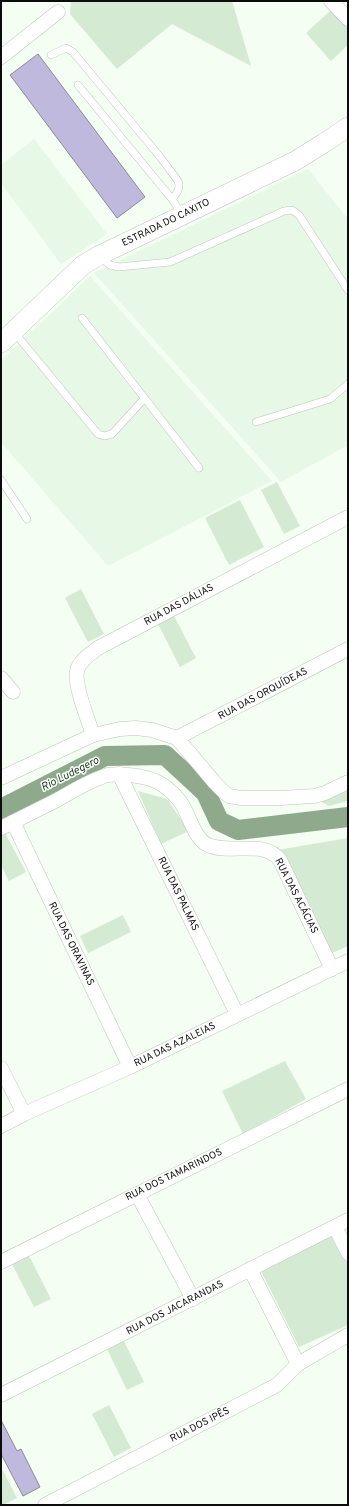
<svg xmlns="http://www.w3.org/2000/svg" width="349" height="1506" viewBox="0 0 349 1506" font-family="Overpass,sans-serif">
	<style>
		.built { fill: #e8f8e6 }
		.green { fill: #d5ead3 }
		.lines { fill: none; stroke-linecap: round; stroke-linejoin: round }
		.river { stroke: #8ea98c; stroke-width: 20 }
		.building { fill: #beb9dd; stroke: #8c8a97 }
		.lane-casing { stroke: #bdc6bc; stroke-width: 8 }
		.street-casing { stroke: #bdc6bc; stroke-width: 15 }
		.secondary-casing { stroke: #bdc6bc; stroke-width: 20 }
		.lane { stroke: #fff; stroke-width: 7 }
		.street { stroke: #fff; stroke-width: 14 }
		.secondary { stroke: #fff; stroke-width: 19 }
		.labels { text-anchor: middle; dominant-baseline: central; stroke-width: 3; stroke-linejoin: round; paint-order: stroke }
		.street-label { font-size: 10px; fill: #0a0d0a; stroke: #fff }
		.water-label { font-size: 11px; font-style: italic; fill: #143c12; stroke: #fff }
	</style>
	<rect width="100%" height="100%" fill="#f4fef3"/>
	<!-- built -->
	<g class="built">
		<polygon points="34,139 107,234 61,264 1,183 1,165"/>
		<polygon points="308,169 348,219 348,445 281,482 94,273"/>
		<polygon points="90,276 272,481 108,566 1,442 1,361"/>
	</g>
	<!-- green -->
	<g class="green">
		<polygon points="71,1 232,1 251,66 172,24 117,69 70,14"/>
		<polygon points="331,10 348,28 348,45 331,61 306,33"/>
		<polygon points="277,482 300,526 284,534 261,490"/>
		<polygon points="240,500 264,547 229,565 205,518"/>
		<polygon points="81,589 104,634 88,642 65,598"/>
		<polygon points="173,614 196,658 180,667 157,622"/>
		<polygon points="348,786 348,801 329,806 320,801"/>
		<polygon points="138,791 167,799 189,831 161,844"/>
		<polygon points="5,833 26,872 9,881 1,865 1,835"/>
		<polygon points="348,838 348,946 330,954 277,850"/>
		<polygon points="123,915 131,932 88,953 80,936"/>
		<polygon points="285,1061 306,1099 243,1134 222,1091"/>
		<polygon points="324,1236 334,1237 348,1264 348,1325 299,1347 259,1267"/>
		<polygon points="29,1256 51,1299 34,1307 12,1264"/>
		<polygon points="123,1339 144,1382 127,1390 106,1347"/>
		<polygon points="109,1405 131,1448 114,1457 92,1414"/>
		<polygon points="1,1467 17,1498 3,1505 1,1505"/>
	</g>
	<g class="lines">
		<!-- river -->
		<polyline class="river" points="1,809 105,756 165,755 206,793 219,821 238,830 348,817"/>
	</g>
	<!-- building -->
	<g class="building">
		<polygon points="38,54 145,197 117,218 10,75"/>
		<polygon points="1,1420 17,1451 21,1449 40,1487 23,1496 1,1454"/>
	</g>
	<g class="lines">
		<defs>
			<g id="lane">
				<path d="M51 55 66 48 73 52 161 158 178 181C181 188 177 193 172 199"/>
				<polyline points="78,85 172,199 182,215"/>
				<polyline points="99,257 110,265 119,267 170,262 284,211 292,210 299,215 348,290"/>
				<polyline points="82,318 199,468"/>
				<polyline points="14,332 98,434 104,436 112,434 144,399"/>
				<polyline points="256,422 330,399 348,384"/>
				<polyline points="1,480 27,519"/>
			</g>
			<g id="street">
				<polyline points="331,1 348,19"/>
				<polyline points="1,57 58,12"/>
				<polyline points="1,678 13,692"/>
				<path d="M93 735C88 719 74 686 77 671 79 661 90 654 98 648L348 517"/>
				<polyline points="177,738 348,649"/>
				<polyline points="119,774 237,1014"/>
				<polyline points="1,778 93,735 120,729 136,728 152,730 177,738 215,783 224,792 229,796 241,798 281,798 314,796 325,793 348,782"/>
				<polyline points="13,822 130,1067"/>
				<path d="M1 828C19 819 37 810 55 801 72 792 89 780 108 775 114 774 122 774 129 775 151 777 164 782 179 800 189 812 193 838 208 845 231 855 263 839 280 860L332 969"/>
				<polyline points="1,1068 24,1114"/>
				<polyline points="1,1126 24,1114 130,1067 348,961"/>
				<polyline points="137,1194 193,1299"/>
				<polyline points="335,1227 348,1253"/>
				<polyline points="1,1262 348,1089"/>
				<polyline points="250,1269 298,1364"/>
				<polyline points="1,1395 348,1220"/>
				<polyline points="45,1505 277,1385 298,1364 348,1335"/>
			</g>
			<polyline id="secondary" points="1,343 83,265 98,256 295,161 324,143 348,127"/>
		</defs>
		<!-- lane casing -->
		<use href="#lane" class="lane-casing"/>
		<!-- street casing -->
		<use href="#street" class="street-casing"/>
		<!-- secondary casing -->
		<use href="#secondary" class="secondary-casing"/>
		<!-- lane -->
		<use href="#lane" class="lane"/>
		<!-- street -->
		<use href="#street" class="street"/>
		<!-- secondary -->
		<use href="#secondary" class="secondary"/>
	</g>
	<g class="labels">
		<!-- street labels -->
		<g class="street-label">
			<text transform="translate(166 223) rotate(-26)">ESTRADA DO CAXITO</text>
			<text transform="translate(179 605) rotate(-28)">RUA DAS DÁLIAS</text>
			<text transform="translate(263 694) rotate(-28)">RUA DAS ORQUÍDEAS</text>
			<text transform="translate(178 894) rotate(64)">RUA DAS PALMAS</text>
			<text transform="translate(296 896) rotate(63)">RUA DAS ACÁCIAS</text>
			<text transform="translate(71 944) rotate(64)">RUA DAS ORAVINAS</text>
			<text transform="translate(175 1045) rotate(-26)">RUA DAS AZALEIAS</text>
			<text transform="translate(174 1175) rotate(-26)">RUA DOS TAMARINDOS</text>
			<text transform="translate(175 1308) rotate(-27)">RUA DOS JACARANDAS</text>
			<text transform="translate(200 1425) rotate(-27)">RUA DOS IPÊS</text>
		</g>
		<!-- water labels -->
		<g class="water-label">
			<text transform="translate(70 774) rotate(-27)">Rio Ludegero</text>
		</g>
	</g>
	<!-- border -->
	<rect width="349" height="1506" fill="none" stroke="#0a0d0a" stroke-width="4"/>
</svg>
